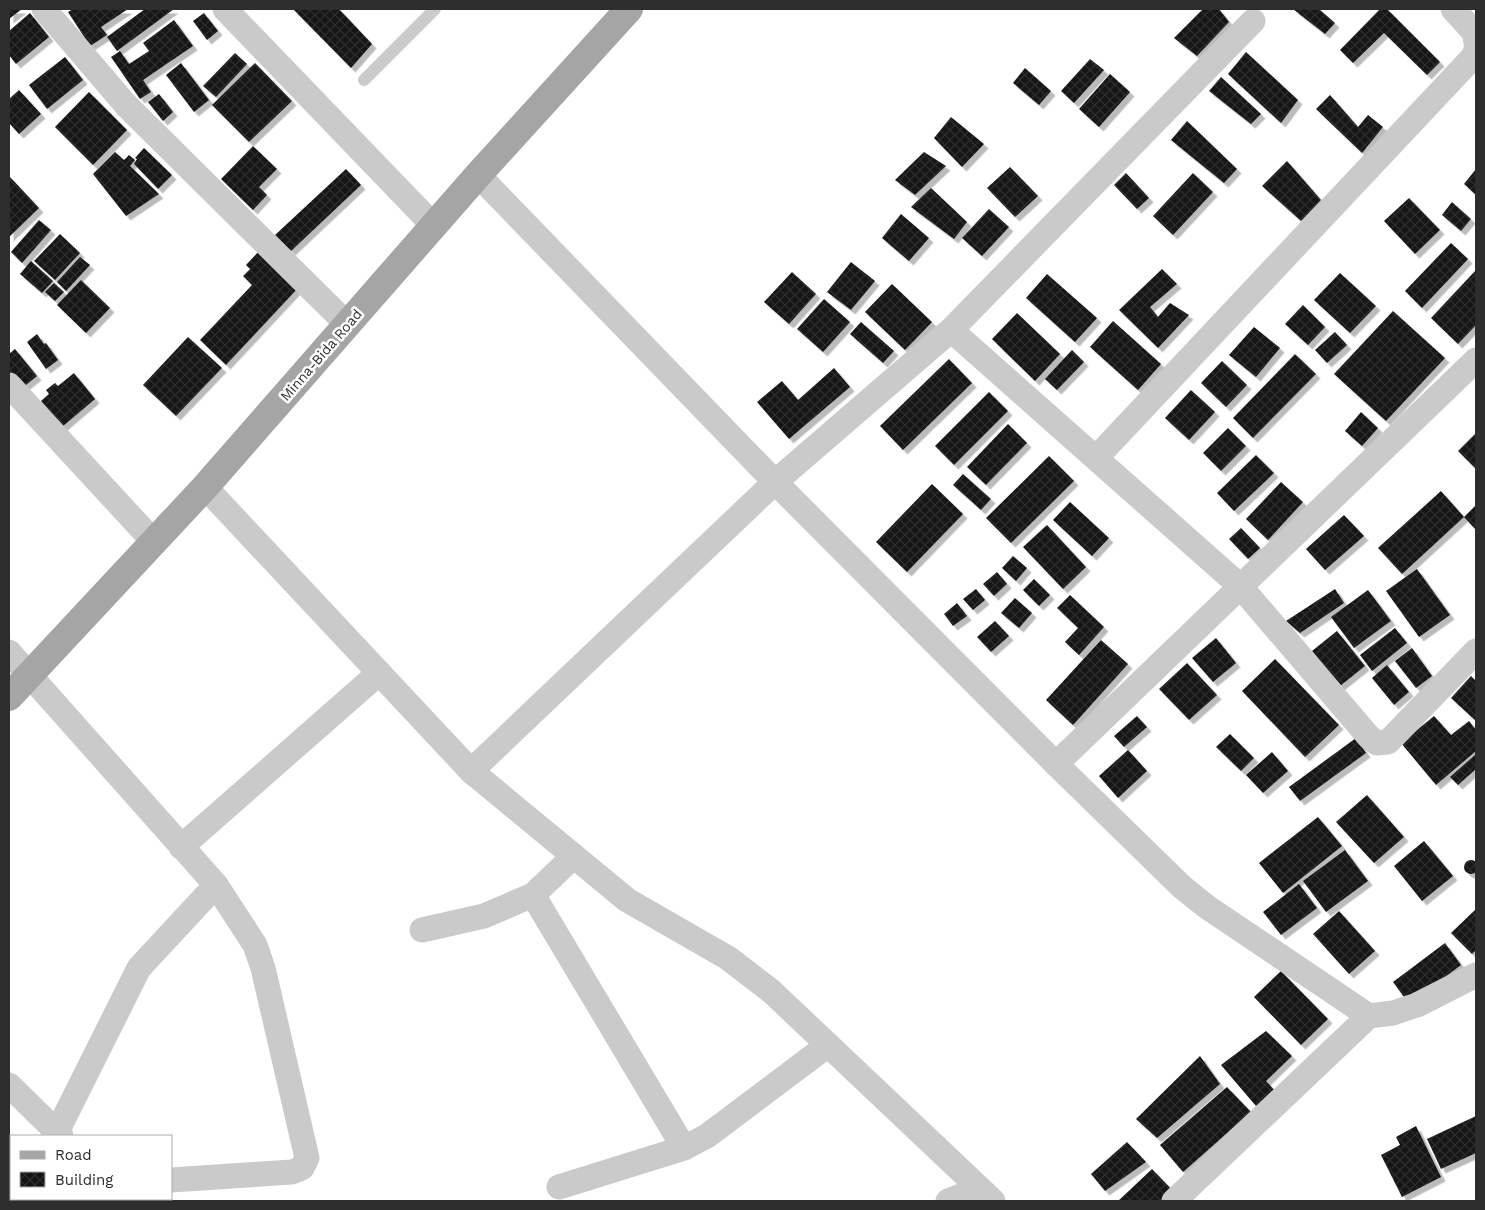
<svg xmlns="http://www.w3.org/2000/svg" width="1485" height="1210" viewBox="0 0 1485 1210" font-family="'Work Sans',sans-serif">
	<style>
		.building { fill: url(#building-cross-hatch); filter: url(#shadow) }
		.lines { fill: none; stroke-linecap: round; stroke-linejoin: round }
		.service { stroke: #cacaca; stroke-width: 12 }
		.minor { stroke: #cacaca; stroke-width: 25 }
		.primary { stroke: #a5a5a5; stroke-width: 28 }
		.labels { text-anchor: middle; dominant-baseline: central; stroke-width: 5; stroke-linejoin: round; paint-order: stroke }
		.street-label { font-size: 14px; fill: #2d2d2d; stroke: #fff }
	</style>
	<defs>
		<pattern id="building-cross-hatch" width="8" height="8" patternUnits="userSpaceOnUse" patternTransform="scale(1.25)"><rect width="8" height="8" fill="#141414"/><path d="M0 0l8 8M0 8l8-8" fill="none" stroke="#2e2e2e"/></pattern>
		<filter id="shadow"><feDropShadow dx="4.5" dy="4.5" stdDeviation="0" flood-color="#0004"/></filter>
	</defs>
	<rect width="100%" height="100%" fill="#fff"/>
	<!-- building -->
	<g class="building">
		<polygon points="9,9 22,9 9,19"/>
		<polygon points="73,9 128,9 101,27 107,35 90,46 68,12"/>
		<polygon points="145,9 174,9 117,51 107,37"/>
		<polygon points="293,9 339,9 372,44 351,68"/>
		<polygon points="1203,9 1219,9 1229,22 1197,56 1174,38"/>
		<polygon points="1293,9 1319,9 1335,23 1325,34"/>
		<polygon points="1380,9 1387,9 1440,62 1427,75 1384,33 1353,63 1340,50"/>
		<polygon points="30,13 49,37 16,64 9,55 9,31"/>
		<polygon points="204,13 218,31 207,40 193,21"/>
		<polygon points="174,20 193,46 143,80 151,92 140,99 111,57 120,51 129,64 149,51 143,43"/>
		<polygon points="1246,52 1298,100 1281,123 1228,74"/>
		<polygon points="235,53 247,64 216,97 203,86"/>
		<polygon points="65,57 83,80 47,109 29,85"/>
		<polygon points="1090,59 1104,70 1074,103 1061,91"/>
		<polygon points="181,63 209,100 194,112 166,75"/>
		<polygon points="255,63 292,101 249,142 212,105"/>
		<polygon points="1025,68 1051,91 1039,105 1013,83"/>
		<polygon points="1110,74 1130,92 1099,127 1079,109"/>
		<polygon points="1221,77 1261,114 1251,124 1209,91"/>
		<polygon points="19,90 41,114 19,134 9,123 9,99"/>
		<polygon points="89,92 127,130 93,165 55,127"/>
		<polygon points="159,94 173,112 163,121 148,102"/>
		<polygon points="1330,95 1358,127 1368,115 1383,127 1362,153 1316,109"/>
		<polygon points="951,117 984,144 962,167 934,138"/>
		<polygon points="1187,121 1237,169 1224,183 1171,140"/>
		<polygon points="253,146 277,169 259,187 267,195 253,210 221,179"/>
		<polygon points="144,148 172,175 158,189 134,164 137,159 135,158"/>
		<polygon points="115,152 124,160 129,155 135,160 130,166 159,194 126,216 93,174"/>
		<polygon points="924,152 946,166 915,195 895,180"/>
		<polygon points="1287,161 1321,200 1301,221 1262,186"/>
		<polygon points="1010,167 1038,196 1015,217 987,188"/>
		<polygon points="346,169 361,185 291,251 275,235"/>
		<polygon points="1476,169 1476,195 1464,184"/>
		<polygon points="1126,173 1149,198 1137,209 1114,185"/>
		<polygon points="1193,173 1213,192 1173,235 1153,216"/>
		<polygon points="9,176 39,208 9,237"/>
		<polygon points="931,188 967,222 954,239 911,207"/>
		<polygon points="1409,198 1440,230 1415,254 1384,221"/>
		<polygon points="1452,202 1471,219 1461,231 1442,215"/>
		<polygon points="989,209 1009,227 982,256 962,238"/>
		<polygon points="901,214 929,238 909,261 882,238"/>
		<polygon points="39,220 51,230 22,263 11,252"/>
		<polygon points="60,234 80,253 55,280 34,261"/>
		<polygon points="1451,243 1468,259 1422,308 1405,291"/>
		<polygon points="259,251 298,288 226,365 200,340 252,285 243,276 250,269 246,265"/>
		<polygon points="80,257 90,265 66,291 57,282"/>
		<polygon points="31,261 53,281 42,293 20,274"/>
		<polygon points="851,262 875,281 851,310 827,292"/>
		<polygon points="1162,269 1177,284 1150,307 1158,317 1170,303 1189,315 1158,348 1119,310"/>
		<polygon points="1476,270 1476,325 1458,344 1431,318"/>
		<polygon points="792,272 816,294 789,324 764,302"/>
		<polygon points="1340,273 1376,306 1350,333 1314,300"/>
		<polygon points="1047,274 1097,318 1075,342 1026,298"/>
		<polygon points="81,280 110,308 86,333 57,305"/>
		<polygon points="54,283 64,292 55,301 45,292"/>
		<polygon points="892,284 932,322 905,350 865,312"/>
		<polygon points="824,299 850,322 823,352 797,329"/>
		<polygon points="1303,305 1325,327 1308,345 1285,324"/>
		<polygon points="1393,311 1445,358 1386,421 1334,374"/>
		<polygon points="1017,313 1060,354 1035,381 992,339"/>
		<polygon points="1113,321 1161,364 1138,390 1090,347"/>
		<polygon points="861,322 894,351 883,363 850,334"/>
		<polygon points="1254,327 1280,348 1256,377 1229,355"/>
		<polygon points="1335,332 1347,345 1327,363 1315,350"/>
		<polygon points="37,334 44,344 46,343 58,360 46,369 27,342"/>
		<polygon points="188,337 222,368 176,416 143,385"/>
		<polygon points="15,349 37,376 21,389 9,373 9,354"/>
		<polygon points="1072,350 1084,362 1057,390 1045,379"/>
		<polygon points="1295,354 1316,374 1253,438 1233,418"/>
		<polygon points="949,359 972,383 903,450 880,426"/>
		<polygon points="1222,361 1247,385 1226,407 1201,383"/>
		<polygon points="834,368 850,387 789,439 757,402 782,381 798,400"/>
		<polygon points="74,373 95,399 62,427 41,401 49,394 46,390 55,383 58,386"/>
		<polygon points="1191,390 1215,412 1189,440 1165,418"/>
		<polygon points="989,392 1008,411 954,465 935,446"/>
		<polygon points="1361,412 1378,428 1362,446 1345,431"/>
		<polygon points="1008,424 1027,443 986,485 967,467"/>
		<polygon points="1228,428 1246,446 1221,471 1203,453"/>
		<polygon points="1476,433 1476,469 1458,451"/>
		<polygon points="1256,455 1274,473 1234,511 1217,493"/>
		<polygon points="1049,456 1074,481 1011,543 986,518"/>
		<polygon points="963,474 991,499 981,510 953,485"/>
		<polygon points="1281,482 1303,502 1268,540 1246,519"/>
		<polygon points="932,484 963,514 907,572 876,542"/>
		<polygon points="1441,491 1464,517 1476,505 1476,530 1464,517 1402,574 1378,548"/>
		<polygon points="1070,502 1109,538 1092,556 1053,520"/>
		<polygon points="1344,515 1364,536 1325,570 1306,549"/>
		<polygon points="1047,525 1086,567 1063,589 1023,547"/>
		<polygon points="1241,528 1260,548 1248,559 1229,539"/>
		<polygon points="1013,556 1027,568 1016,581 1002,568"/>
		<polygon points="1417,569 1450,615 1419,637 1386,591"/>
		<polygon points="997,572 1007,584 994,596 983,584"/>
		<polygon points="1034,579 1050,595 1039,606 1023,590"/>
		<polygon points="976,589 985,600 973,610 963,599"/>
		<polygon points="1335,589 1344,603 1300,633 1286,621"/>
		<polygon points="1368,590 1391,621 1354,648 1331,617"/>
		<polygon points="1070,595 1104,627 1079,655 1065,642 1078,628 1057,608"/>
		<polygon points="1015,598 1032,613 1019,628 1001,613"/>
		<polygon points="957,603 967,616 953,626 944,614"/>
		<polygon points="995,621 1009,636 991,652 977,637"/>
		<polygon points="1395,628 1407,643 1372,671 1360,655"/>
		<polygon points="1337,631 1365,666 1340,686 1312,651"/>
		<polygon points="1216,638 1236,663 1213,682 1192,658"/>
		<polygon points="1101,640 1128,664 1073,725 1046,700"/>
		<polygon points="1412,648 1432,676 1416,688 1395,661"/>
		<polygon points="1275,659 1339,725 1305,757 1242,691"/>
		<polygon points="1187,663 1217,695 1189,720 1159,689"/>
		<polygon points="1387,665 1409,692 1394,705 1372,678"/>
		<polygon points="1471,676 1476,681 1476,721 1451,698"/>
		<polygon points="1137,716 1147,727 1124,747 1114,736"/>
		<polygon points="1434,716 1451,735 1469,721 1476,730 1476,751 1436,785 1401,743"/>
		<polygon points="1230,734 1254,758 1241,771 1216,747"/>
		<polygon points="1356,738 1366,753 1300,801 1289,787"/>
		<polygon points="1128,750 1147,771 1118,798 1099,776"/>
		<polygon points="1272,752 1288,771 1263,793 1246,775"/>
		<polygon points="1476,754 1476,769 1458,785 1450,777"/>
		<polygon points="1367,795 1404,837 1374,863 1336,822"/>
		<polygon points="1318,817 1342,846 1283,893 1259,863"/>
		<polygon points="1424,841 1453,876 1422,901 1394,866"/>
		<polygon points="1345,850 1368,881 1326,912 1303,881"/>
		<circle cx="1471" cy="867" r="7"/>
		<polygon points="1299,884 1317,908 1281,935 1263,912"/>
		<polygon points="1476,909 1476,950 1472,954 1451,933"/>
		<polygon points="1339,911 1375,951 1349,974 1313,934"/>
		<polygon points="1445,943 1461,965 1409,1004 1393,982"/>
		<polygon points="1281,971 1328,1019 1301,1045 1254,997"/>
		<polygon points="1266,1031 1292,1056 1266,1081 1276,1092 1256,1106 1221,1065"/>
		<polygon points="1200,1056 1220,1084 1157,1138 1136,1119"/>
		<polygon points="1227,1087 1251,1112 1183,1172 1160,1145"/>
		<polygon points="1476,1116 1476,1153 1441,1169 1427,1139"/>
		<polygon points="1416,1126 1441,1177 1402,1197 1381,1155 1400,1145 1396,1137"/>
		<polygon points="1127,1142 1146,1162 1105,1191 1091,1174"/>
		<polygon points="1152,1169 1175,1193 1168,1201 1118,1201"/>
	</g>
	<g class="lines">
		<!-- service -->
		<polyline class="service" points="364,80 435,9"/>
		<!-- minor -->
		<g class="minor">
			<polyline points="44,9 126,105 347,324"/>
			<polyline points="225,9 434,226"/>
			<polyline points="1453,9 1474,32 1476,42"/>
			<polyline points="478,175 775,482 1056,764 1182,887 1207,907 1369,1016"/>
			<polyline points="951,330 1240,586 1369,737 1377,743 1388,742 1476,651"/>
			<polyline points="9,385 154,542"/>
			<polyline points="1096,458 1474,56 1476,49"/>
			<polyline points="205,487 471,771 627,900 728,958 771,991 993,1201"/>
			<polyline points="9,652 216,885 255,945 263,968 307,1158 302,1168 292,1172 171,1180"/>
			<polyline points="1056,764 1476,360"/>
			<polyline points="471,771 775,482 951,330 1253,21"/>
			<polyline points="181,847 379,673"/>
			<polyline points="533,895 684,1148"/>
			<polyline points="422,930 484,916 533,895 574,856"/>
			<polyline points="9,1085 61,1136"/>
			<polyline points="57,1132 139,968 216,885"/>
			<polyline points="559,1187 684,1148 707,1136 828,1045"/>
			<polyline points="120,1199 122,1201"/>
			<polyline points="948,1201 978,1189"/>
			<polyline points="1174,1201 1369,1016 1393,1013 1417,1005 1476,975"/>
		</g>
		<!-- primary -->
		<polyline class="primary" points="9,697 205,487 478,175 629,9"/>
	</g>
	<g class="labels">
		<!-- street labels -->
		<g class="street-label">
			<text transform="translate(321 355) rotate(-49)">Minna-Bida Road</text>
		</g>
	</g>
	<!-- border -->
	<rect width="1485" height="1210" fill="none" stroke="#2d2d2d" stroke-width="20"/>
	<!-- legend -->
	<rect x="10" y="1135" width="162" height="65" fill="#ffffff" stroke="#ababab"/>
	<rect x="20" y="1151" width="25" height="8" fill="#a5a5a5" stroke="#ababab"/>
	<text x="55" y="1160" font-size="15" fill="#2d2d2d">Road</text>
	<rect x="20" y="1172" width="25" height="15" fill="url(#building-cross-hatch)" stroke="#ababab"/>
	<text x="55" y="1185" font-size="15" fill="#2d2d2d">Building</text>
</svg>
